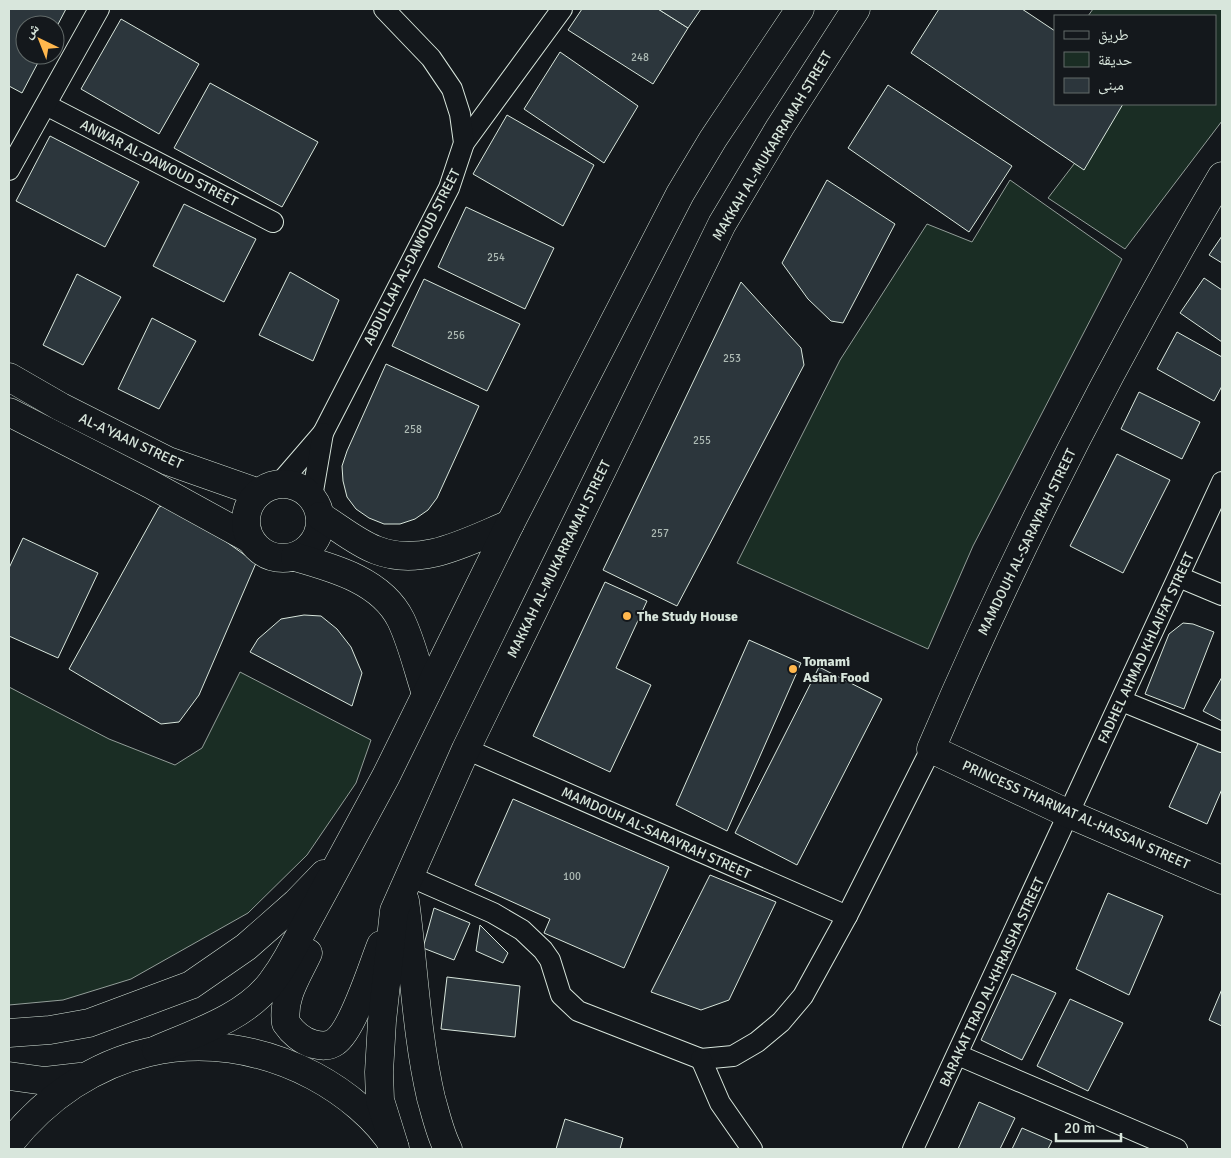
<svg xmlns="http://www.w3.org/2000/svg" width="1231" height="1158" viewBox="0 0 1231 1158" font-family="Signika,'Noto Naskh Arabic',sans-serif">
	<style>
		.green { fill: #1a2d24; stroke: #939e99 }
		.building { fill: #2c363c; stroke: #d8e6dc }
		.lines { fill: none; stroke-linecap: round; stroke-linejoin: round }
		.street-casing { stroke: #d8e6dc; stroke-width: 22 }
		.secondary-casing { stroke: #d8e6dc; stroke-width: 29 }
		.primary-casing { stroke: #d8e6dc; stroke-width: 29 }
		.street { stroke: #14181c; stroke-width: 20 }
		.secondary { stroke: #14181c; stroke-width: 28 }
		.primary { stroke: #14181c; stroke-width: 28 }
		.poi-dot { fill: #ffb74d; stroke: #14181c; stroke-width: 2 }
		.labels { text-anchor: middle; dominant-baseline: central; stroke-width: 4; stroke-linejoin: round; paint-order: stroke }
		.number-label { font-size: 11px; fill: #adbab4 }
		.street-label { font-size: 14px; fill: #d8e6dc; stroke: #14181c }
		.poi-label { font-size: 14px; font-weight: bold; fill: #d8e6dc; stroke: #14181c; text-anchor: start }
	</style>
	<rect width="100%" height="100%" fill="#14181c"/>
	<!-- green -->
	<g class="green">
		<polygon points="1093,9 1222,9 1222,121 1125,249 1048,198 1120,104 1215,104 1215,16 1088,16"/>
		<polygon points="1010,180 1122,259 973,546 928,649 737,563 840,360 927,224 972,242"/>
		<polygon points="240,672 371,740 356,783 307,855 248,913 131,979 63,1000 9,1005 9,687 109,739 175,765 202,748"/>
	</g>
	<!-- building -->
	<g class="building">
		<polygon points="9,9 66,9 55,30 55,25 25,25 25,55 42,55 22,93 9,86"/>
		<polygon points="582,9 658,9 688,28 653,84 568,30"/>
		<polygon points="658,9 701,9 688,28"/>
		<polygon points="939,9 1022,9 1055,31 1055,104 1123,104 1084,170 911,53"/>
		<polygon points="121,19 199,64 159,134 81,89"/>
		<polygon points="560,52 638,106 604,163 524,109"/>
		<polygon points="210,83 318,142 282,207 174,148"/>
		<polygon points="888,85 1012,166 969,232 848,148"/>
		<polygon points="507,115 594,165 563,226 473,174"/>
		<polygon points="50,136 139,182 105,247 16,201"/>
		<polygon points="827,180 895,224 843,323 831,321 808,299 782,263"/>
		<polygon points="184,204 256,239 224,302 153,266"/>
		<polygon points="466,207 554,248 525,309 438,267"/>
		<polygon points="1222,236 1222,263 1209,255"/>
		<polygon points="290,272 339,300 313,361 259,335"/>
		<polygon points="77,274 121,297 83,365 43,345"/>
		<polygon points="1204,278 1222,290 1222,342 1180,313"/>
		<polygon points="424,279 520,324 487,391 392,346"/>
		<polygon points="741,282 801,348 804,365 677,606 603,570"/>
		<polygon points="152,318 196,341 159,409 118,389"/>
		<polygon points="1177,332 1222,357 1222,386 1214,401 1157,369"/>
		<polygon points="386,364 479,406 437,498 428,510 415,519 400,524 384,524 369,518 356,509 347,497 343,481 342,466 347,451"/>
		<polygon points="1139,392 1200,422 1182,459 1121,429"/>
		<polygon points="1117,454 1170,480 1123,573 1070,546"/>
		<polygon points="172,503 256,563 199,695 179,722 161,724 69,669 159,507"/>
		<polygon points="23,538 98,573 58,658 9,636 9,568"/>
		<polygon points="605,582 647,601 616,668 651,685 610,772 533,736"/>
		<polygon points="304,615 321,616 337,629 351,647 362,673 352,706 250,652 258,639 281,619"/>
		<polygon points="1183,623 1193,624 1214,632 1184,709 1145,694 1169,634"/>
		<polygon points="749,640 801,663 727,831 676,805"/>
		<polygon points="819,667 882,699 797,865 735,833"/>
		<polygon points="1222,677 1222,721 1203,711"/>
		<polygon points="1202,735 1222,744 1222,789 1207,824 1169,807"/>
		<polygon points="513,799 669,867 624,968 544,933 550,919 475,885"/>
		<polygon points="710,875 776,902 729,1000 701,1010 651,992"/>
		<polygon points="1108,893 1163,916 1129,995 1076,969"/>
		<polygon points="434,908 470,923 454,960 423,948"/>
		<polygon points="480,925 508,953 503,963 476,951"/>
		<polygon points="1012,974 1056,993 1022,1060 981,1040"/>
		<polygon points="447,977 520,986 515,1037 441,1029"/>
		<polygon points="1222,989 1222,1026 1209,1020"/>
		<polygon points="1070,999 1123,1023 1088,1091 1037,1066"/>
		<polygon points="979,1102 1015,1118 1000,1149 958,1149"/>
		<polygon points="565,1119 623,1138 620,1149 556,1149"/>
		<polygon points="1022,1128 1052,1141 1048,1149 1012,1149"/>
	</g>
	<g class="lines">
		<defs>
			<g id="street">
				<polyline points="46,105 273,222"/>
				<polyline points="464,143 562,9"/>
				<polyline points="9,170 99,9"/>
				<polyline points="279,484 323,433 449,188 464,143 460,114 452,89 431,58 384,9"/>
				<polyline points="312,497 323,433"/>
				<polyline points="1179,577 1222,595"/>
				<polyline points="1122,701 1222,742"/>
				<polyline points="466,749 847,916"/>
				<polyline points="409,876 493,913 522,930 543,950 550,960 561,995 578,1011 701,1059 733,1056 757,1042 781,1022 803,996 847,916 931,749"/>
				<polyline points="958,1055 1177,1149"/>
				<polyline points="701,1059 720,1103 752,1149"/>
				<polyline points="913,1149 1222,482"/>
			</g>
			<g id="secondary">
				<path d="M1222 176C1113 360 1015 552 931 749L1069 814 1222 880"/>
				<polyline points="9,377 61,407 168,461 259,493"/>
				<polyline points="9,412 150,484 250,539"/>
				<circle cx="283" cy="521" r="37"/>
				<path d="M320 516C338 527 357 543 376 550 422 568 468 541 510 524"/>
				<path d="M295 557C334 568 382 581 401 620 412 643 418 670 426 694"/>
				<polyline points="9,1076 45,1081 80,1077"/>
				<path d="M9 1144C85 1048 203 1018 314 1076 344 1092 377 1118 395 1148"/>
			</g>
			<g id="primary">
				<path d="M405 901C414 966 416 1033 431 1098 436 1115 440 1134 448 1149"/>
				<path d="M308 953C298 975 282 997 286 1023 292 1032 302 1041 313 1044 321 1046 328 1047 335 1042 353 1030 372 967 381 945"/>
				<polyline points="9,1033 50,1030 89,1023 191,985 246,947 296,903 324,874"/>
				<path d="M156 1050C195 1033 244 1018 271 983 277 975 283 966 288 957L386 776 510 524 680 194 713 139 800 9"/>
				<polyline points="394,1145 380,1100 379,1072 382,1021 394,911 466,749 722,224 780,127 856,9"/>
			</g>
		</defs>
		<!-- street casing -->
		<use href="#street" class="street-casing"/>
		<!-- secondary casing -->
		<use href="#secondary" class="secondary-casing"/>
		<!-- primary casing -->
		<use href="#primary" class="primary-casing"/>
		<!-- street -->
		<use href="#street" class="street"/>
		<!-- secondary -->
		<use href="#secondary" class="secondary"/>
		<!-- primary -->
		<use href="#primary" class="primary"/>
	</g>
	<!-- markers -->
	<g class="poi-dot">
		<circle cx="627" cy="616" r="5"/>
		<circle cx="793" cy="669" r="5"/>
	</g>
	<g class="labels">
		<!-- number labels -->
		<g class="number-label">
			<text x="640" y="57">248</text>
			<text x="496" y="257">254</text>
			<text x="456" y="335">256</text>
			<text x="732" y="358">253</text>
			<text x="413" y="429">258</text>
			<text x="702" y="440">255</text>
			<text x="660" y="533">257</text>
			<text x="572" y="876">100</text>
		</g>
		<!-- street labels -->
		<g class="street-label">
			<text transform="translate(772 146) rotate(-59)">MAKKAH AL-MUKARRAMAH STREET</text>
			<text transform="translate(159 163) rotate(27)">ANWAR AL-DAWOUD STREET</text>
			<text transform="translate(412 257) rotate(-63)">ABDULLAH AL-DAWOUD STREET</text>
			<text transform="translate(131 441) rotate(25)">AL-A'YAAN STREET</text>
			<text transform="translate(1027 542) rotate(-64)">MAMDOUH AL-SARAYRAH STREET</text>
			<text transform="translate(559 559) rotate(-64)">MAKKAH AL-MUKARRAMAH STREET</text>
			<text transform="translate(1146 648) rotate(-65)">FADHEL AHMAD KHLAIFAT STREET</text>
			<text transform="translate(1076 815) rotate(24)">PRINCESS THARWAT AL-HASSAN STREET</text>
			<text transform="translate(656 833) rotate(24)">MAMDOUH AL-SARAYRAH STREET</text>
			<text transform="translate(992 982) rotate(-65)">BARAKAT TRAD AL-KHRAISHA STREET</text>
		</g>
		<!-- poi labels -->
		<g class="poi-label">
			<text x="637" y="616">The Study House</text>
			<text x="803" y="661">Tomami<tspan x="803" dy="16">Asian Food</tspan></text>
		</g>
	</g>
	<!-- border -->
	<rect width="1231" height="1158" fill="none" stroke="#d8e6dc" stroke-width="20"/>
	<!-- legend -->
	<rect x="1054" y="15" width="162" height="90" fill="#14181c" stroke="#626a69"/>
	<rect x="1064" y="31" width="25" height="8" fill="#14181c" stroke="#626a69"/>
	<text x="1098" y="40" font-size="15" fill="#d8e6dc">طريق</text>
	<rect x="1064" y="52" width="25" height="15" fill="#1a2d24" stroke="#626a69"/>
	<text x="1098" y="65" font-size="15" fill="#d8e6dc">حديقة</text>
	<rect x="1064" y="78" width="25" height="15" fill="#2c363c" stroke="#626a69"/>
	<text x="1098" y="90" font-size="15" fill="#d8e6dc">مبنى</text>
	<!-- north arrow -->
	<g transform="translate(40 40) rotate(317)"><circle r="24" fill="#14181c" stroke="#626a69"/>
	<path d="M0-4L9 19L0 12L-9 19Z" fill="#ffb74d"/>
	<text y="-8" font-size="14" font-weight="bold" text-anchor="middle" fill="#d8e6dc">ش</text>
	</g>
	<!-- scale -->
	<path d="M1056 1133v8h65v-8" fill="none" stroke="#d8e6dc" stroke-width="2.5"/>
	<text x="1064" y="1133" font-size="15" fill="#d8e6dc" stroke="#14181c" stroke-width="4" paint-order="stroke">20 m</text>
</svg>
